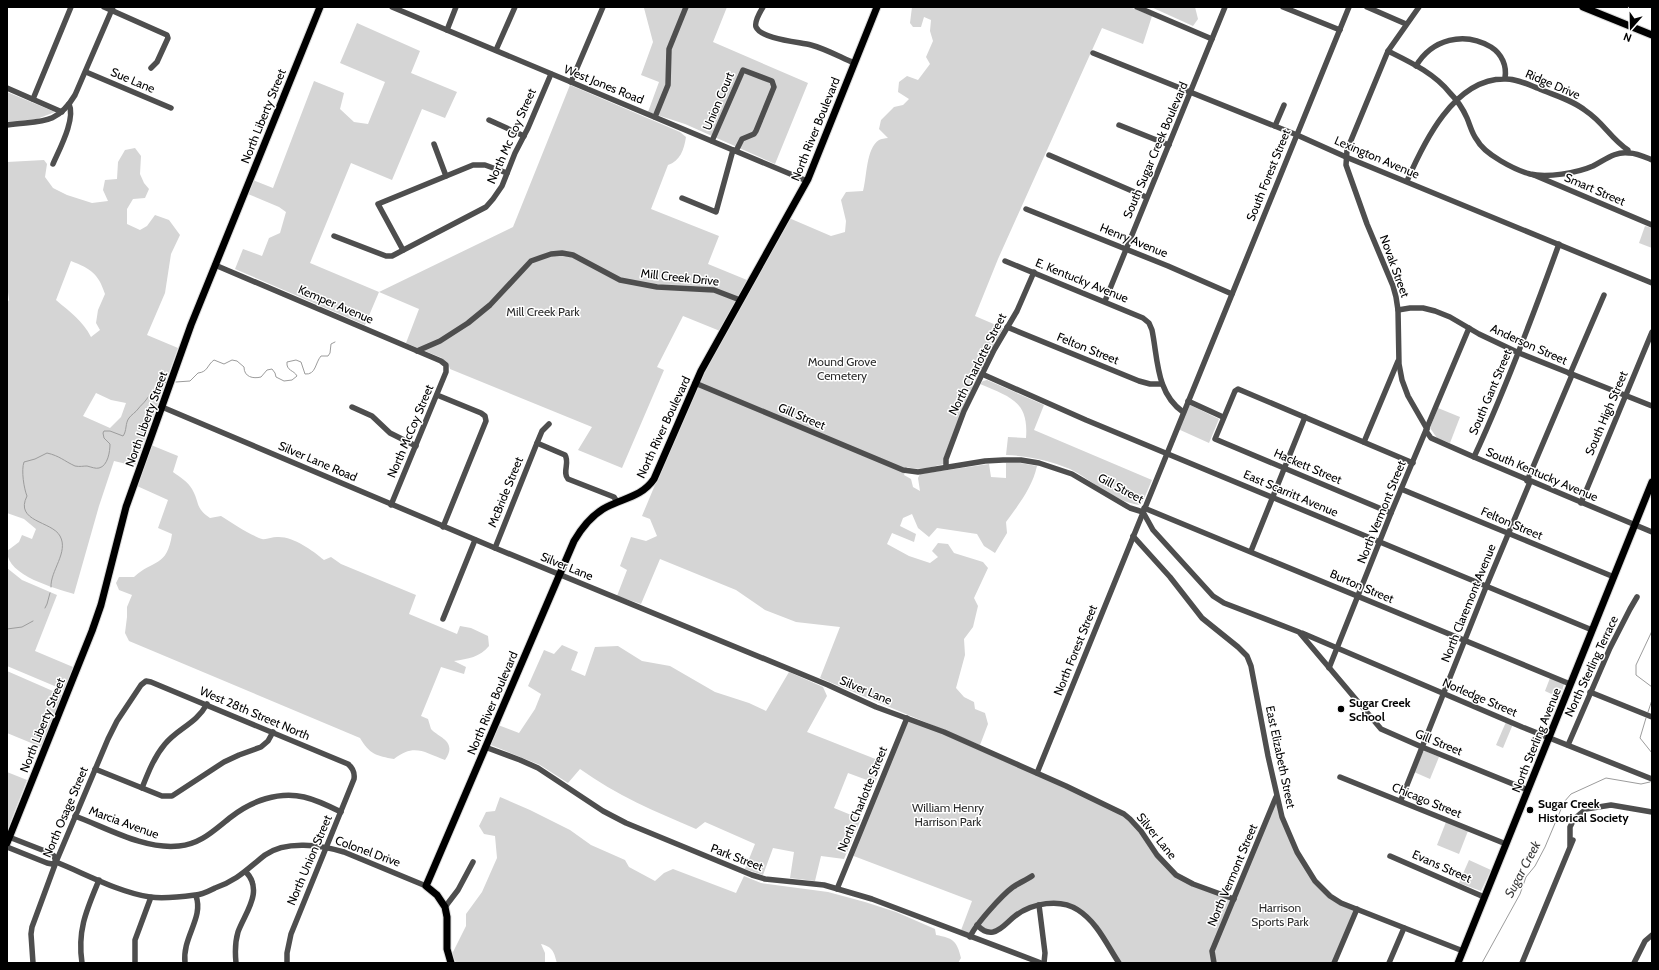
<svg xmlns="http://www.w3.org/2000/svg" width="1659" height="970" viewBox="0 0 1659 970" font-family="Cabin,sans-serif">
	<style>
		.green { fill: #d5d5d5; fill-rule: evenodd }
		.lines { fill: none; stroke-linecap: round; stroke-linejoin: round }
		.stream { stroke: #9c9c9c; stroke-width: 1 }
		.major-casing { stroke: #dbdbdb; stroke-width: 9 }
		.minor { stroke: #4e4e4e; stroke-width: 5.5 }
		.major { stroke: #000; stroke-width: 7 }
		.poi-dot { fill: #000; stroke: #fff; stroke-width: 1.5 }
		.labels { text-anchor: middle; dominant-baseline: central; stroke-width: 3; stroke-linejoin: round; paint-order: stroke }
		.street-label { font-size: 12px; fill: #000; stroke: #fff }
		.park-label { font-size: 12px; fill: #2c2c2c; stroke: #fff }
		.poi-label { font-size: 12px; font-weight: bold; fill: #000; stroke: #fff; text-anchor: start }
		.water-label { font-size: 13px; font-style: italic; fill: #3d3d3d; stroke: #fff }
	</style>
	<rect width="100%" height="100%" fill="#fff"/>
	<!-- green -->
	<g class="green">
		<polygon points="642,7 727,7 713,42 808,83 775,164 685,124 648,112 659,82 641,75 653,42 644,8"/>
		<path d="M912 7H1130L1152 16 1143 44 1102 28 998 259 975 316 1003 328C980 370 962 412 944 457V464C931 467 920 471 907 467L904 475 911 479 913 487 920 491 918 478 920 474 989 464 991 477 1006 478V463H1020L1037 466C1032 488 1019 504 1006 522L1007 533 995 553 984 546 977 534 937 528 929 537 918 528 912 514 903 518 900 526 916 534 914 542 892 533 887 544 909 556 930 563 938 557 932 551 938 543 948 544 954 553 983 562 988 568 974 598 978 606 973 627 964 639 965 655 956 688 964 697 974 702 975 709 985 713 988 724 980 745 820 678 840 627 796 622 765 610 736 590 660 559 641 604 617 596 627 570 620 566 631 537 646 541 657 536 650 519 642 516 695 389 789 218 831 236 845 232 846 221 841 200 846 192 863 191C867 177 866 148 879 140 881 139 885 138 888 138L879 129 881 120 894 107 903 105 909 99 898 92 899 82 907 76 918 80 930 64 926 57 933 41 930 31 931 20 924 17 921 27H913L910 23Z"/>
		<polygon points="1151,7 1195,7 1198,19 1193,26"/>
		<path d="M357 23 420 51 411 73 457 92 445 118 422 109 392 180 351 163 310 263 379 292 513 227 570 85 680 132 686 137C684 150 680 161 668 165L651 209 719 236 708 264 747 280 720 331 683 316 657 367 664 370 622 468 578 450 592 427 450 369 448 363 442 358 406 343 419 309 379 292 365 325 235 269 243 249 262 256 269 238 280 233 286 212 279 207 248 194 253 180 273 188 314 81 344 93 340 109 354 122 368 124 385 82 340 63Z"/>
		<polygon points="7,92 55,112 37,119 7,122"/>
		<path d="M135 148 141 156 140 174 144 183 149 189 145 198 133 199 127 209V224L140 230 147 226 155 215 169 220 180 235 171 254 165 293 147 335 178 348 135 466 114 461 99 506 74 594C55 588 7 576 7 551L19 542 22 535 32 539 36 529 24 519 7 513V303L9 300 7 284V162L44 160 47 164 45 177 53 188 67 195 92 203 108 201 103 190 105 180 117 179 118 162 125 150ZM71 261C91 269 98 273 105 294L98 310 96 323 100 330 91 337C83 321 70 312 56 300ZM96 393 111 400 126 403 121 417 110 428 83 416Z"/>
		<polygon points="1645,226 1652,228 1652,248 1639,243"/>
		<path d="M987 380 1044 405 1034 430 1152 480 1143 501 1139 505C1113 501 1092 480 1070 469 1049 460 1028 456 1006 455L1008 437 1026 438C1029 401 1010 397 980 384L983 381Z"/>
		<polygon points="1190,405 1219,419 1209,443 1178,429"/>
		<polygon points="1438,408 1460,417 1450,443 1437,438 1430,428"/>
		<path d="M151 445 178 456 173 472C180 477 188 482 192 489 200 503 195 508 210 518L221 516C230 522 252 536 262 539 266 540 272 537 277 537 293 536 312 550 324 560L331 557 341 564 416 595 409 614 457 634 460 626 471 628 488 636 489 646C480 657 468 659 454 661L466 667 464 674 441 667 421 716 428 719C429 722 430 726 431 729 439 738 458 741 445 760 424 752 414 743 394 759 377 756 369 754 360 738L129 641 125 633 127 617V607L132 595 119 590 116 583 119 577H134C153 559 167 568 172 534L158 528 168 500 137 486Z"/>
		<polygon points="7,568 22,580 57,595 35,651 73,667 64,690 7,666"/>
		<path d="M562 645 578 652 571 670 585 676 595 647 618 646 642 661 670 666 715 692 749 703 766 711 789 672 823 687 827 696 807 732 883 762 875 783 848 773 834 808 861 819 844 859 821 856 815 881 790 878 794 852 773 848 763 875 745 869 755 844 705 822 696 829C656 812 616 795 580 769L568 783 540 765 491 745 498 725 519 733 535 709 541 694 528 686 544 650 554 654Z"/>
		<polygon points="7,671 62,695 41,747 7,733"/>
		<polygon points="1550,678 1564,684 1560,698 1545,691"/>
		<polygon points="907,718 1124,814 1176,875 1234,899 1277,797 1297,852 1321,889 1357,909 1334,963 1119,963 1091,920 1077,909 1062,905 1029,907 993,932 977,926 970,937 960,933 972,901 851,855"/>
		<polygon points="1506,722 1513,724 1503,748 1496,745"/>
		<polygon points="1425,751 1439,757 1430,779 1414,772 1423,752"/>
		<polygon points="7,772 27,780 7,831"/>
		<path d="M500 797 530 810 570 830 591 845 625 860 629 867 655 881 664 873 673 869 736 893 744 876 761 883 828 892 865 902 896 912 935 929 936 935C953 938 957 941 961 958L958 963H557C554 952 553 947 541 944L545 953V963H456L452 954 466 926V914L482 892 497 858 495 836 484 834 479 826 486 812 495 811Z"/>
		<polygon points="1446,822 1468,831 1459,854 1437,845"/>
		<polygon points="1469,860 1491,870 1481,891 1459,883"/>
	</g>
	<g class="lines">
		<!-- stream -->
		<g class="stream">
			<path d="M176 382 190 381 198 373C208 372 207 365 214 360L224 364 232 360 237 361 244 367C244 377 253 379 261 377L267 370 272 369 275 373 276 377 284 381 292 380 297 376C294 370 286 371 287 362L296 360 301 362 305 374C316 375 315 363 321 356H328L330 353 331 344 335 342"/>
			<path d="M51 587C50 571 69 552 60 536 52 521 14 522 27 496 24 489 21 470 24 462L35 459 47 453C60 456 64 461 75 466 80 467 83 466 87 466 91 467 96 469 99 468 108 466 110 451 110 444L104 438 103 433 104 431H110L123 436C127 431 125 423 129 418 131 415 136 412 138 409 141 405 144 403 146 400 153 391 156 384 167 382"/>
			<polyline points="45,608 47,604 50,593"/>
			<polyline points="7,629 22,627 33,621"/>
			<polyline points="1652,631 1636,665 1636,675 1652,687"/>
			<polyline points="1648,712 1652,700"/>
			<polyline points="1646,718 1640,738 1652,753"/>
			<polyline points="1482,963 1520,894 1526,877 1535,866 1545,847 1564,802 1571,794 1606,778 1641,784 1650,782"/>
		</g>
		<defs>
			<g id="major">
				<polyline points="1583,7 1652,35"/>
				<polyline points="7,843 92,631 101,605 126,507 191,325 320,7"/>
				<path d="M451 963 447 949V917L445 907 437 895 426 886 574 541C581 529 590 517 603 509 621 498 641 498 654 479L701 371 808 179 877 7"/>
				<polyline points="1458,963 1652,482"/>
			</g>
		</defs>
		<!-- major casing -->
		<use href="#major" class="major-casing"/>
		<!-- minor -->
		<g class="minor">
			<polyline points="104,7 167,35 168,38 157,62 151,68"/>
			<polyline points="392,7 807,181"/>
			<path d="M763 7C760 12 754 22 756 27 761 39 799 42 811 45 826 49 840 57 854 63"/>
			<polyline points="1137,7 1212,39"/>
			<polyline points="1283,7 1340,30"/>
			<polyline points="1367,7 1406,24"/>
			<polyline points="1419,7 1388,51 1347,150 1346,165 1367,224 1393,286 1396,297 1398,310 1399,364 1402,380 1408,396 1427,429"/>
			<polyline points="447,30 456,7"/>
			<polyline points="496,50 515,7"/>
			<path d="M1388 51C1410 62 1434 73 1450 93 1457 100 1463 109 1467 118 1470 125 1472 134 1477 140 1484 154 1515 170 1530 174 1547 178 1577 173 1593 166 1605 160 1615 151 1629 153 1637 153 1645 157 1652 160"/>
			<polyline points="1093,53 1297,135 1346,157 1652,283"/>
			<path d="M1416 66C1432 39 1464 31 1491 47 1502 54 1507 66 1505 78"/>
			<polyline points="86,72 171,108"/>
			<polyline points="571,82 603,7"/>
			<polyline points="7,88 62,112"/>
			<polyline points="33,99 71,7"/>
			<polyline points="655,117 668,85 669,49 686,7"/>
			<polyline points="489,120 524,136"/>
			<path d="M7 125C38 120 56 127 75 95L113 7"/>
			<polyline points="1119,125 1169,145"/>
			<polyline points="1275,126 1284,105"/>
			<polyline points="712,141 743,70 772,81 774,87 756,131 754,134 742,139 736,151"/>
			<polyline points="434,144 446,176"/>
			<polyline points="1049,155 1146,197"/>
			<path d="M53 164C59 150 76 119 69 104"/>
			<polyline points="1534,175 1652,225"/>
			<path d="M1407 181C1424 142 1454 79 1504 79 1517 78 1531 86 1542 90 1557 96 1574 101 1586 111 1603 122 1611 139 1628 150V152"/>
			<polyline points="682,198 716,212 733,150"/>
			<polyline points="1026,209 1168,266 1232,294"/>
			<polyline points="334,236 386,256 392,256 486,207 493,199 502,186 515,153 528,128 551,74"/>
			<polyline points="403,250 378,204 473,165 485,165 507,173"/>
			<path d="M1005 261 1143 318 1149 323 1152 330C1158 359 1156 393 1183 412"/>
			<polyline points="215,265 441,361 446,365 446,372 391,505"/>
			<polyline points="1105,301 1225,7"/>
			<polyline points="1398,310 1410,308 1423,308 1435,311 1450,317 1479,334 1519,353 1652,406"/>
			<polyline points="1007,327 1139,381 1150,384 1162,384"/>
			<polyline points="417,351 440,341 468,323 490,305 531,261 551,254 562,253 573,255 620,280 657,287 714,290 740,300"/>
			<polyline points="982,374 1086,420 1592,630"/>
			<polyline points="1570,374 1604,295"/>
			<polyline points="695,383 903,470 918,472 985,461 1003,460 1021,460 1039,463 1072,474 1130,508 1143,512 1153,530 1213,596 1224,603 1299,632 1381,729 1422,747 1528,790"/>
			<polyline points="437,395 481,413 485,416 486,421 443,527"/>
			<polyline points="1188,401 1223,417"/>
			<polyline points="162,407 495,548 828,685 876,707 944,732 1066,786 1124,814 1130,819 1141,831 1157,855 1176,875 1193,884 1234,899"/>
			<polyline points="352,407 372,416 390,433 416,446"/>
			<polyline points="1426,431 1431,438 1474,457 1652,532"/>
			<polyline points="1364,442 1398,361"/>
			<path d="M537 443 565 455C570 463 562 472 568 479L614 497 617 502"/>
			<path d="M1474 457C1506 388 1533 316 1559 244"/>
			<polyline points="946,467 946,459 964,411 994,350 1017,311 1034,272"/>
			<polyline points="1527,481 1572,375"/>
			<polyline points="1401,489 1614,577"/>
			<polyline points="1581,503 1652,332"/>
			<polyline points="1144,508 1570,684"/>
			<polyline points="1391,513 1215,439 1235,391 1238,389 1413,463"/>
			<polyline points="1133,536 1170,577 1202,618 1238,647 1247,656 1251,666 1268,756 1282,817 1297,852 1315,881 1330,896 1341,903 1463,951"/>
			<polyline points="495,548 537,443 542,431 549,424"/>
			<polyline points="1251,551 1305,417"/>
			<polyline points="443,619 475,540"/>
			<polyline points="1302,633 1522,727 1652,779"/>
			<polyline points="1329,668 1391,513 1469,328"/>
			<polyline points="1590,692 1652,717"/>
			<polyline points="1568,745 1610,648 1630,609 1637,597"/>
			<polyline points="485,747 520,760 538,768 603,811 626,823 752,875 765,879 824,885 872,899 1041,963"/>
			<polyline points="95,769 162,796 172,796 224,762 239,755 261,747 268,741 273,732"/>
			<polyline points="1037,773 1349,7"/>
			<polyline points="1340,777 1506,844"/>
			<path d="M142 788C148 773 154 757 165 744 178 728 196 724 207 704"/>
			<polyline points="1401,800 1486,587 1530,482"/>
			<path d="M75 816C107 828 145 850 179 846 201 844 214 830 231 817 251 801 279 791 304 797 317 800 329 806 341 812"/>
			<polyline points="9,837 50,853 54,856 56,862"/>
			<polyline points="1570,845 1570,827 1574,819 1586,809 1611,805 1652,812"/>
			<path d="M7 847 47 863 52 864 56 862C86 874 118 892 150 897 165 899 180 897 195 895 202 895 209 891 215 888 238 880 247 869 265 855 286 840 321 845 344 852L426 886"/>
			<polyline points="1390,856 1484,897"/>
			<polyline points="837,889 907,718"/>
			<polyline points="1039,905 1045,953 1044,963"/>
			<polyline points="445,907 458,890 473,862"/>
			<path d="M977 925C982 930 986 933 993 932 1002 930 1008 921 1015 916 1032 903 1060 898 1078 910 1097 922 1107 945 1119 963"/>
			<path d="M970 937C975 925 1002 895 1013 887 1019 883 1026 880 1032 876"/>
			<path d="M33 963 31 934 32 927 56 862 108 739 117 721 141 685 146 681 151 682 348 764C353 768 355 772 354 779L291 934 287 953V963"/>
			<path d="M82 963C77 930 87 909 99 880"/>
			<polyline points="135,963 135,940 151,897"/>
			<path d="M185 963C182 937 204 918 196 896"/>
			<path d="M236 963C235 953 235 942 238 932 245 913 264 891 246 872"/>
			<polyline points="1214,963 1212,951 1276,797"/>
			<polyline points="1334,963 1357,909"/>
			<polyline points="1389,963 1404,928"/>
			<polyline points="1522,963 1573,840"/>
			<polyline points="1634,963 1645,941 1652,935"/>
		</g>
		<!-- major -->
		<use href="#major" class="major"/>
	</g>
	<!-- markers -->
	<g class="poi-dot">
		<circle cx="1341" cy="709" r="4"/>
		<circle cx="1530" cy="810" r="4"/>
	</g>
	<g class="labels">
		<!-- street labels -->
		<g class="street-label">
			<text transform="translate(133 80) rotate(23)">Sue Lane</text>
			<text transform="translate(604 84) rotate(22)">West Jones Road</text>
			<text transform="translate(1553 84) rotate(23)">Ridge Drive</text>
			<text transform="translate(718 101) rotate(-67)">Union Court</text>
			<text transform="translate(263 116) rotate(-68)">North Liberty Street</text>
			<text transform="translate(815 129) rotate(-68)">North River Boulevard</text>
			<text transform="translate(511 136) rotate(-66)">North Mc Coy Street</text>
			<text transform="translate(1155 150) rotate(-67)">South Sugar Creek Boulevard</text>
			<text transform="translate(1377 157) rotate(23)">Lexington Avenue</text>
			<text transform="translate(1268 175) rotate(-68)">South Forest Street</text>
			<text transform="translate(1595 189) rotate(23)">Smart Street</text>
			<text transform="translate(1134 240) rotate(22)">Henry Avenue</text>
			<text transform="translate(1395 266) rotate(70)">Novak Street</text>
			<text transform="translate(680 277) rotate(6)">Mill Creek Drive</text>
			<text transform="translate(1082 280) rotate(22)">E. Kentucky Avenue</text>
			<text transform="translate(336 304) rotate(23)">Kemper Avenue</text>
			<text transform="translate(1529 344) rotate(24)">Anderson Street</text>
			<text transform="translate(1088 348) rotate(22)">Felton Street</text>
			<text transform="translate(977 364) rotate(-63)">North Charlotte Street</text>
			<text transform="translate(1490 392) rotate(-67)">South Gant Street</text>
			<text transform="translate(1606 413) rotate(-67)">South High Street</text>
			<text transform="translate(802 416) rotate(23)">Gill Street</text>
			<text transform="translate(146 419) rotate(-70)">North Liberty Street</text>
			<text transform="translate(663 427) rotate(-65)">North River Boulevard</text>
			<text transform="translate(410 431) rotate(-67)">North McCoy Street</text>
			<text transform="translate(318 461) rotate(23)">Silver Lane Road</text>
			<text transform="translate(1308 466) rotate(23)">Hackett Street</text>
			<text transform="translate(1542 474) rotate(23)">South Kentucky Avenue</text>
			<text transform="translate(1121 488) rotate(28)">Gill Street</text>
			<text transform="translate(505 492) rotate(-68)">McBride Street</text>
			<text transform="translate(1291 493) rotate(23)">East Scarritt Avenue</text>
			<text transform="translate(1381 512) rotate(-68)">North Vermont Street</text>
			<text transform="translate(1512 523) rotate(23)">Felton Street</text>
			<text transform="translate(567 566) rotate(22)">Silver Lane</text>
			<text transform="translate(1362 586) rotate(23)">Burton Street</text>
			<text transform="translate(1468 603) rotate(-68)">North Claremont Avenue</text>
			<text transform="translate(1075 650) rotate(-68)">North Forest Street</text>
			<text transform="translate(1591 666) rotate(-65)">North Sterling Terrace</text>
			<text transform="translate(866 690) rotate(23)">Silver Lane</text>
			<text transform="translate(1480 697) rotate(23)">Norledge Street</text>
			<text transform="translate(492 703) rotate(-67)">North River Boulevard</text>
			<text transform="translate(255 713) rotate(23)">West 28th Street North</text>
			<text transform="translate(42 725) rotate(-68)">North Liberty Street</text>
			<text transform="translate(1536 740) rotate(-68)">North Sterling Avenue</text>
			<text transform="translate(1439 742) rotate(22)">Gill Street</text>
			<text transform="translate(1281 757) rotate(78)">East Elizabeth Street</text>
			<text transform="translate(862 799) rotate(-68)">North Charlotte Street</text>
			<text transform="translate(1427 800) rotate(22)">Chicago Street</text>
			<text transform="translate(65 812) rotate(-67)">North Osage Street</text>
			<text transform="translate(124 822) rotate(20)">Marcia Avenue</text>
			<text transform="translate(1157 836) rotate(51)">Silver Lane</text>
			<text transform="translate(368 851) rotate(20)">Colonel Drive</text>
			<text transform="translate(737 857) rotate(21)">Park Street</text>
			<text transform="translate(309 860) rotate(-67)">North Union Street</text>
			<text transform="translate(1442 866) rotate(24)">Evans Street</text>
			<text transform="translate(1232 875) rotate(-67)">North Vermont Street</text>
		</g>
		<!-- park labels -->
		<g class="park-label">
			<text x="543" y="311">Mill Creek Park</text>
			<text x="842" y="361">Mound Grove<tspan x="842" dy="14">Cemetery</tspan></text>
			<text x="948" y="807">William Henry<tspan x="948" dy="14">Harrison Park</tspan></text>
			<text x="1280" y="907">Harrison<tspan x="1280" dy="14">Sports Park</tspan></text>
		</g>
		<!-- poi labels -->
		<g class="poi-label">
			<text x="1349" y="702">Sugar Creek<tspan x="1349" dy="14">School</tspan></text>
			<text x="1538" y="803">Sugar Creek<tspan x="1538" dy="14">Historical Society</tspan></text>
		</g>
		<!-- water labels -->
		<g class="water-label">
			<text transform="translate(1522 869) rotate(-62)">Sugar Creek</text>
		</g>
	</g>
	<!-- border -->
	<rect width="1659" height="970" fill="none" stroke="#000000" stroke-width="16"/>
	<!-- north arrow -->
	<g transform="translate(1631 28) rotate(200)" stroke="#ffffff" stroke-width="3" paint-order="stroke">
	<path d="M0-3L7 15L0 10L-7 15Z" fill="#000000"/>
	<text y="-6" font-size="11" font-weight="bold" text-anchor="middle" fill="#000000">N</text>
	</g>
</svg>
